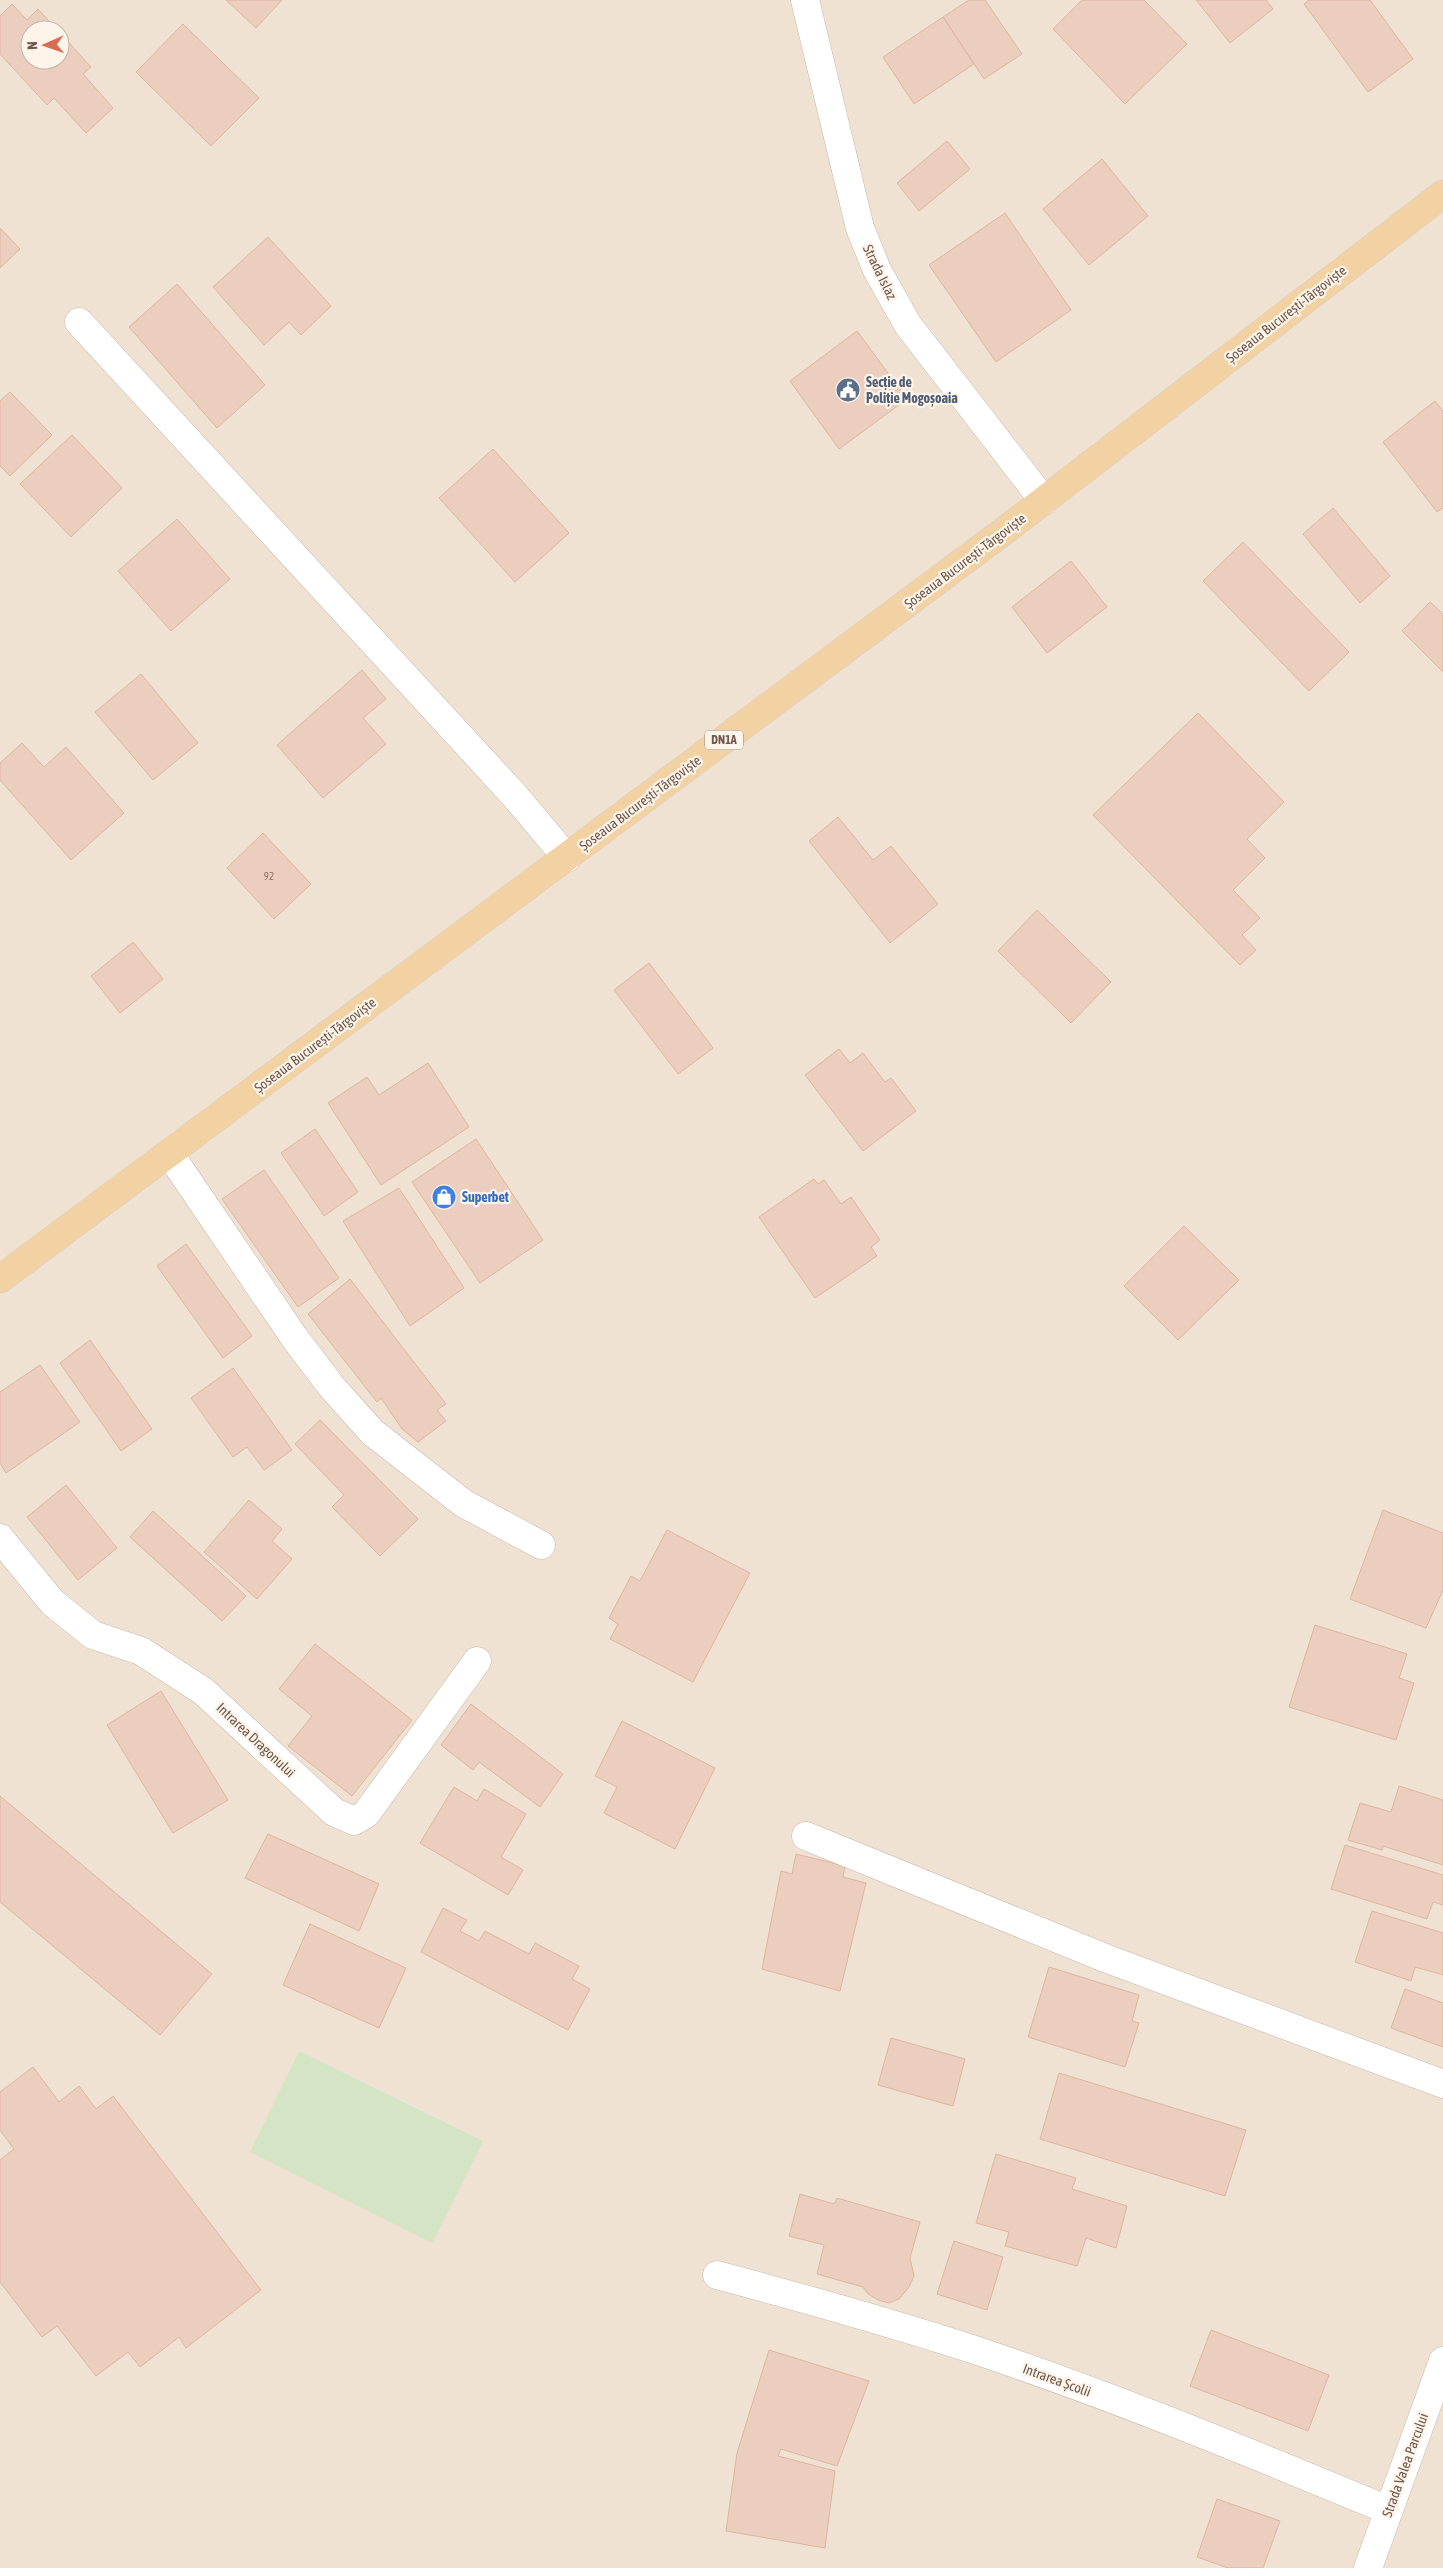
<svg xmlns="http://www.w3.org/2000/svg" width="1443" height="2568" viewBox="0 0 1443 2568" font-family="'Asap Condensed',sans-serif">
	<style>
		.residential { fill: #f0e2d3; fill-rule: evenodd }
		.green { fill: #d3e5c4 }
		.building { fill: #eccebe; stroke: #ddb5a0 }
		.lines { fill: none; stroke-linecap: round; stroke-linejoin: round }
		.minor-casing { stroke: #c9b8ab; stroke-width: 29 }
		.tertiary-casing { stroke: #c9b8ab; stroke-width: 29 }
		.primary-casing { stroke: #d7d0cd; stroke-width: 29 }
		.minor { stroke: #fff; stroke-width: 28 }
		.tertiary { stroke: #fff; stroke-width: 28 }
		.primary { stroke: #f2d1a2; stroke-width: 28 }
		.labels { text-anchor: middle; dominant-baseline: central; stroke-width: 4.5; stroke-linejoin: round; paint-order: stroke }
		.number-label { font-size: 11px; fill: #8e7568 }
		.shield { fill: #fdf4ea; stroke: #9a867b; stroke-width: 1 }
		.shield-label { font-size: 12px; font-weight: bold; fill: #6f574c }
		.street-label { font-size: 14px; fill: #6f574c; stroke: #fdf4ea }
		.service-label { font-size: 14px; font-weight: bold; fill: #4e5e75; stroke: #fdf4ea; text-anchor: start }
		.shop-label { font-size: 14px; font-weight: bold; fill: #366cbe; stroke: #fdf4ea; text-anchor: start }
	</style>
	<rect width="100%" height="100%" fill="#faf0e4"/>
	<!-- residential -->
	<path class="residential" d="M0 0H1443V2568H0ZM30 30H60V60H30Z"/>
	<!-- green -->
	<polygon class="green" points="299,2051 483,2141 432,2243 250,2152"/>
	<!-- building -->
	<g class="building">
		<polygon points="226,0 282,0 256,28"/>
		<polygon points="969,0 985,0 1022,54 984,79 943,17"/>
		<polygon points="1082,0 1144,0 1187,44 1125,104 1053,29"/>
		<polygon points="1196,0 1266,0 1273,9 1230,43"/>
		<polygon points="1309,0 1370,0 1413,59 1368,92 1304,4"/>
		<polygon points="12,4 27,20 38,9 57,30 30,30 30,60 60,60 60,33 91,67 83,74 113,108 86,133 54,98 47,105 0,54 0,16"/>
		<polygon points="943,17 974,64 914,104 883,57"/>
		<polygon points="183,24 259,98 211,146 136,72"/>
		<polygon points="947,141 970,169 919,211 897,183"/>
		<polygon points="1102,159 1148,216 1089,265 1043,209"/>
		<polygon points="1005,213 1071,310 996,362 929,265"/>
		<polygon points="0,228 20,249 0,268"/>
		<polygon points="268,237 331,306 301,335 289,322 264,345 213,287"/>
		<polygon points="177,284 265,385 217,428 129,327"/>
		<polygon points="857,331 907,399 839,449 790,381"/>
		<polygon points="10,392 52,435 10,476 0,466 0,401"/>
		<polygon points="1435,401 1443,411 1443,508 1437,512 1383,442"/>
		<polygon points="72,435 122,488 71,537 20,484"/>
		<polygon points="493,449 569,533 515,582 439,498"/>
		<polygon points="1333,508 1390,576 1360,603 1303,534"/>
		<polygon points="177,519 230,579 171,631 118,571"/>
		<polygon points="1243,542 1349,652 1309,691 1203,581"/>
		<polygon points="1071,561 1107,607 1047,653 1012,607"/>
		<polygon points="1430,602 1443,614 1443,672 1402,631"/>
		<polygon points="362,670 386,699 363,718 386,744 323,798 277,745"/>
		<polygon points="141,674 198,743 153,780 95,712"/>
		<polygon points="1198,713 1284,802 1247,839 1265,858 1233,890 1260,918 1242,935 1256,950 1240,965 1093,815"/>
		<polygon points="22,743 44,767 66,747 124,813 71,860 0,780 0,763"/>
		<polygon points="838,817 873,860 891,846 938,904 890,943 809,841"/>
		<polygon points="263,833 311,884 274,919 227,868"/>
		<polygon points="1037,910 1111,982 1071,1023 998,951"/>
		<polygon points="133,942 163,979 120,1013 91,976"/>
		<polygon points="649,963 713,1048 678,1074 614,990"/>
		<polygon points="839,1049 850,1063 863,1053 885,1082 891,1078 916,1111 863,1151 805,1075"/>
		<polygon points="428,1063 469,1127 381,1185 328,1103 367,1077 379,1095"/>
		<polygon points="315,1129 358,1192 324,1216 281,1153"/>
		<polygon points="476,1139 543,1240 480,1283 412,1182"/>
		<polygon points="264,1170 339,1278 298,1307 222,1199"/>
		<polygon points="814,1179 818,1184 824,1180 841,1204 851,1197 880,1240 871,1247 877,1256 815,1298 759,1217"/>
		<polygon points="399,1188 464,1288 410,1326 343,1221"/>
		<polygon points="1184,1226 1239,1280 1178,1340 1124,1286"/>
		<polygon points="186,1244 252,1336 223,1358 157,1266"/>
		<polygon points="350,1279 446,1404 437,1410 446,1421 418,1442 402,1429 381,1398 377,1402 308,1314"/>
		<polygon points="90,1340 152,1429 121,1451 60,1363"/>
		<polygon points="40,1365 80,1422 6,1473 0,1463 0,1392"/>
		<polygon points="233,1368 292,1450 264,1470 247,1447 233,1457 191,1398"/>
		<polygon points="320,1420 418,1519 380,1556 332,1507 344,1495 295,1444"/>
		<polygon points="66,1485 117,1548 78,1580 27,1517"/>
		<polygon points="249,1500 282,1529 272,1541 292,1559 257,1599 204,1552"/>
		<polygon points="1383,1510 1443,1533 1443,1590 1426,1628 1350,1599"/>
		<polygon points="153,1511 246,1596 222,1621 130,1537"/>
		<polygon points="667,1530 750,1573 693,1682 610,1639 618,1624 609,1618 631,1576 640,1581"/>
		<polygon points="1315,1625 1407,1654 1399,1678 1414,1683 1396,1740 1289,1707"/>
		<polygon points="315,1644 412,1720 352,1796 288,1746 312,1716 279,1689"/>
		<polygon points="161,1691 228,1800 173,1833 107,1725"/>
		<polygon points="471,1704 563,1774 540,1807 479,1762 473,1770 441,1745"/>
		<polygon points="622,1721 715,1768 675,1849 604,1813 617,1787 595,1776"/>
		<polygon points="1399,1786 1443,1800 1443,1865 1383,1846 1382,1850 1348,1840 1360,1803 1391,1812"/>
		<polygon points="454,1787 477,1801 484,1789 526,1814 501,1857 523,1870 508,1895 420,1843"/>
		<polygon points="0,1796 212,1974 160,2035 0,1902"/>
		<polygon points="268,1834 379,1884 359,1931 245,1878"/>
		<polygon points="1345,1845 1443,1875 1443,1905 1433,1902 1427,1919 1331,1889"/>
		<polygon points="796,1854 845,1866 843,1877 866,1883 840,1991 762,1969 781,1871 792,1874"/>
		<polygon points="443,1908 467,1920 460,1931 479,1941 485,1931 529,1954 535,1943 579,1966 572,1979 590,1989 568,2030 421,1952"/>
		<polygon points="1372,1911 1443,1933 1443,1975 1415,1967 1411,1981 1355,1962"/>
		<polygon points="310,1924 406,1968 379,2028 283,1985"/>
		<polygon points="1049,1967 1139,1995 1132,2021 1139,2023 1125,2067 1028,2037"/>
		<polygon points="1405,1989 1443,2003 1443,2047 1391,2028"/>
		<polygon points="891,2038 965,2059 953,2106 878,2085"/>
		<polygon points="33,2067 59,2102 79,2086 96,2109 113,2096 261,2290 186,2348 179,2337 140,2367 128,2352 96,2376 57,2326 42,2337 0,2282 0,2160 14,2149 0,2130 0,2092"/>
		<polygon points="1059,2073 1246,2130 1225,2196 1040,2139"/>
		<polygon points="996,2154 1076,2178 1072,2189 1127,2206 1116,2248 1086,2238 1077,2266 1005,2246 1009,2232 976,2223"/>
		<polygon points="800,2194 834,2204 837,2198 920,2222 910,2258 914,2276 909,2287 899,2299 889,2303 878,2300 868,2294 863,2287 817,2274 824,2245 789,2236"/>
		<polygon points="954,2241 1003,2257 987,2310 937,2294"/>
		<polygon points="1211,2330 1329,2375 1308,2431 1190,2386"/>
		<polygon points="769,2350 869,2381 837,2466 781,2449 778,2456 835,2471 825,2548 726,2531 737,2453"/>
		<polygon points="1217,2499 1280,2521 1263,2568 1228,2568 1197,2557"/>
	</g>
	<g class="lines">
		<defs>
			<g id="minor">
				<polyline points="805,0 860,228 877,270 908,325 1044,501"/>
				<polyline points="79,322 514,795 567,858"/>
				<polyline points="169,1153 294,1337 331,1386 372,1432 463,1503 541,1545"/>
				<polyline points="0,1538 52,1602 93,1635 141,1651 203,1691 334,1812 354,1821 366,1814 477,1661"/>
				<polyline points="806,1836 1105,1958 1443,2084"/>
				<path d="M717 2275C803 2298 888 2322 972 2349 1113 2396 1251 2453 1388 2510"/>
			</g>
			<polyline id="tertiary" points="1368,2568 1443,2361"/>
			<polyline id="primary" points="0,1279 1004,531 1443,194"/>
		</defs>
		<!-- minor casing -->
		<use href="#minor" class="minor-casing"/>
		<!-- tertiary casing -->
		<use href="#tertiary" class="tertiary-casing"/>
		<!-- primary casing -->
		<use href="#primary" class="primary-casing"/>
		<!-- minor -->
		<use href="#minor" class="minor"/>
		<!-- tertiary -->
		<use href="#tertiary" class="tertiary"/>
		<!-- primary -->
		<use href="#primary" class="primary"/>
	</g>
	<!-- icons -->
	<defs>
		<symbol id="civic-disc" viewBox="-11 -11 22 22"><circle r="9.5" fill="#5c6f8a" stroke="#fdf4ea"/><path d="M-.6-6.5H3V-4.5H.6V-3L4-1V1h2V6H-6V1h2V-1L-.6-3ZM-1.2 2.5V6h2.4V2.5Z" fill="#fff"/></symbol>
		<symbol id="shop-disc" viewBox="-11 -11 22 22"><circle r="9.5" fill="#3f7fe0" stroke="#fdf4ea"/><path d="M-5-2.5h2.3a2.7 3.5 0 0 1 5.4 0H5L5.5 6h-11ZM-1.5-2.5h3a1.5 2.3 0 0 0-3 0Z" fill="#fff"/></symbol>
	</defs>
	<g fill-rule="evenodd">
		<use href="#civic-disc" x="834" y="376" width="28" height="28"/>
		<use href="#shop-disc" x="430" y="1183" width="28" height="28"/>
	</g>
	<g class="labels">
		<!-- number labels -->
		<g class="number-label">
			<text x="269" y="876">92</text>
		</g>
		<!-- shield labels -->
		<rect class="shield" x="705" y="730.5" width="38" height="19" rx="4"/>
		<g class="shield-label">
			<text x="724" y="740">DN1A</text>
		</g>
		<!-- street labels -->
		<g class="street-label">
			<text transform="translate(880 272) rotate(64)">Strada Islaz</text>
			<text transform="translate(1286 314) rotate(-38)">Șoseaua București-Târgoviște</text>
			<text transform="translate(965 561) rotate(-37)">Șoseaua București-Târgoviște</text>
			<text transform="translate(640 803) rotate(-37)">Șoseaua București-Târgoviște</text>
			<text transform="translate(315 1045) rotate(-37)">Șoseaua București-Târgoviște</text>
			<text transform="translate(256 1740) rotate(43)">Intrarea Dragonului</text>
			<text transform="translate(1057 2380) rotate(20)">Intrarea Școlii</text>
			<text transform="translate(1405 2465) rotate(-70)">Strada Valea Parcului</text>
		</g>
		<!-- service labels -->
		<g class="service-label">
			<text x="866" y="382">Secție de<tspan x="866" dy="16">Poliție Mogoșoaia</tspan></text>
		</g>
		<!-- shop labels -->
		<g class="shop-label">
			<text x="462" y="1197">Superbet</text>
		</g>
	</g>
	<!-- north arrow -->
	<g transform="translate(45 45) rotate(268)"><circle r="24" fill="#fdf4ea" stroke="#c4b5ab"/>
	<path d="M0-4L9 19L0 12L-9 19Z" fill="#d86c55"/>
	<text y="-8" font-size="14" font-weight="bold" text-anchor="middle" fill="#6f574c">N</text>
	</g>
</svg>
